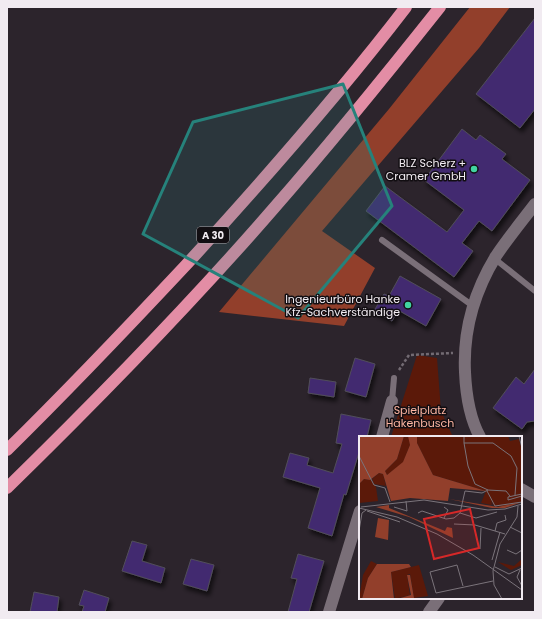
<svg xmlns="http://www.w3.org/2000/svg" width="542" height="619" viewBox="0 0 542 619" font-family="Poppins,sans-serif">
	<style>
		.green { fill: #5b1909 }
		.forest { fill: #923f2b }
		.building { fill: #432970; stroke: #514e5a; filter: url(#shadow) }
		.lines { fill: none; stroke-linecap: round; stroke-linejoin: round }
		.path { stroke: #736b73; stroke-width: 2.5; stroke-dasharray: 3 2; stroke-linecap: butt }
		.lane { stroke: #7a6f78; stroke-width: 6 }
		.street { stroke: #7a6f78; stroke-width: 12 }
		.highway { stroke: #e38da5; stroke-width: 12 }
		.marked { fill: #26827b; fill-opacity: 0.2; stroke: #26827b; stroke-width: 3; stroke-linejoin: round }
		.poi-dot { fill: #41d4a1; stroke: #120e12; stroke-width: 1.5 }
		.labels { text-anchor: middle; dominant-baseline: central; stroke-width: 3; stroke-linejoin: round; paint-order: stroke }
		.shield { fill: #120e12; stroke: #aea9ae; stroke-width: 1 }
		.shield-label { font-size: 10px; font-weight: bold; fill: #f1ebf1 }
		.poi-label { font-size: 11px; fill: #f1ebf1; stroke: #120e12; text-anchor: end }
		.park-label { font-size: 11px; fill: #fcb4a1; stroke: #120e12 }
		.inset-road { fill: none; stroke: #7b747b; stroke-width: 1 }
		.view { fill: #d62828; fill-opacity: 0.15; stroke: #d62828; stroke-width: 2 }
		.inset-edge { fill: none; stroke: #f1ebf1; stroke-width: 2 }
	</style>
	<defs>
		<filter id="shadow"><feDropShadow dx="2.5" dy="4.5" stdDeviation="2" flood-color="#0009"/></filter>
	</defs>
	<rect width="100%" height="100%" fill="#2c242c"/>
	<!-- green -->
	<polygon class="green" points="417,355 437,358 441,411 453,437 391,437"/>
	<!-- forest -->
	<polygon class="forest" points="470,7 510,7 479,48 322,231 375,268 344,326 219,312 389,109"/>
	<!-- building -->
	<g class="building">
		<polygon points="535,18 535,109 520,128 476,94"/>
		<polygon points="462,129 476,140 480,135 506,154 502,159 530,180 492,231 479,221 462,243 473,251 454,277 366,211 385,186 447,232 464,210 424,180"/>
		<polygon points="400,276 441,299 426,326 398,310 392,321 374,311 384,294 389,296"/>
		<polygon points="355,358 375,364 366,397 345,391"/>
		<polygon points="535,369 535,421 527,422 522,429 493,408 516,377 524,384"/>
		<polygon points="310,378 336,382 334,397 308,393"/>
		<polygon points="341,414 371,420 367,437 360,437 360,449 346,495 344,494 332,536 308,528 320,488 283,477 290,453 309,458 307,465 333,473 342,444 336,443"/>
		<polygon points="132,541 147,545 142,561 165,568 161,583 122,571"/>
		<polygon points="298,554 324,561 309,612 288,612 297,579 291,578"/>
		<polygon points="191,559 214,565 207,591 183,584"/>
		<polygon points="84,590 109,598 105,612 82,612 84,606 79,605"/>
		<polygon points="34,592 59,597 57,612 30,612"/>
	</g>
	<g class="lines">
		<!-- path -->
		<polyline class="path" points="399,370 409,355 453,353"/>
		<!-- lane -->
		<g class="lane">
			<polyline points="382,240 473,306"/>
			<polyline points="495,259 535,291"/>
			<polyline points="392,401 394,378"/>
		</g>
		<!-- street -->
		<g class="street">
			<polyline points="382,437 392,401"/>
			<path d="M480 437C469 417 466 395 465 372 463 330 474 292 496 256 508 238 522 221 535 204"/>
			<polyline points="521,489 535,497"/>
			<polyline points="329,612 360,511"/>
			<polyline points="429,612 439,598"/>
		</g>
		<!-- highway -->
		<g class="highway">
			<path d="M7 450C68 390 127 328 186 265 262 182 337 97 406 7"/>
			<path d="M7 488C99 398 190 305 274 208 331 143 386 75 440 7"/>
		</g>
	</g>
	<!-- marked area -->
	<path class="marked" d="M343 84 392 206 298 318 143 234 193 122Z"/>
	<!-- markers -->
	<g class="poi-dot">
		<circle cx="474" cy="169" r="4"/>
		<circle cx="408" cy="305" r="4"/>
	</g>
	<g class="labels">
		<!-- shield labels -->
		<rect class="shield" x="197" y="227" width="32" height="16" rx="3"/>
		<g class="shield-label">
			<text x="213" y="235">A 30</text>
		</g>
		<!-- poi labels -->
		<g class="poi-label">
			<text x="466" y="163">BLZ Scherz +<tspan x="466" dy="13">Cramer GmbH</tspan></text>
			<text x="400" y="299">Ingenieurbüro Hanke<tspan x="400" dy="13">Kfz-Sachverständige</tspan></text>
		</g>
		<!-- park labels -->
		<g class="park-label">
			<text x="420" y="410">Spielplatz<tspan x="420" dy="13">Hakenbusch</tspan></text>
		</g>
	</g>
	<!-- overview -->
	<g transform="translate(359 436)">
		<rect width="163" height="163" fill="#2c242c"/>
		<path d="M45 0 50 1 51 9 44 27 28 39 26 35 38 23ZM58 0H149L151 5 160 3 163 15V66L144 71 135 70 132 65 133 69 122 67 127 55 74 39 58 7ZM20 37 24 38 27 50 15 48 13 43ZM5 43 12 44 17 51 19 65 0 67V48ZM163 123V129L152 134 139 126 155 130ZM12 125 18 128 9 142 3 163H0L4 139ZM60 129 69 160 55 162 51 138 48 139 51 159 36 163 32 136Z" fill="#5b1909"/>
		<path d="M0 0H45L38 23 26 35 28 39 44 26 51 9 49 0H58V7L74 39 127 55 91 52 89 65 51 62 32 65 24 38 20 37 11 44 5 43 0 48ZM90 63 139 71 163 66 146 72H133ZM30 69V72L86 95 88 91 93 92 94 102 50 81 17 71ZM19 82 30 84 29 104 16 101ZM18 128H50L52 131 32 136 35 163H3L9 142ZM48 139H51L55 162 38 163 52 159Z" fill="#923f2b"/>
		<path class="inset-road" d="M105 0V7H134L152 20 158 32 156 59M160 0 163 12M105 7 109 30 116 48 129 54 147 55 151 60M0 20 15 49 26 52 31 66M128 55 136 70 163 66M163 58 149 61V64L163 60M2 71 65 64 129 74 146 73 163 68M35 71 48 75 47 65M0 72 38 81 78 98 114 119 163 154M8 75 41 86M59 77 63 75 87 83 95 82 101 77 106 55 123 57 129 54M101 77 117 82 138 76M85 82 89 74 85 71M95 88 116 89 146 98M151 91 163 97M0 95 3 77 7 74M136 95 138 87 147 84 146 79M121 113 122 92M148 114 157 118 163 114M133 124 141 96M136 131 150 138 163 132M161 134 158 141 163 150M104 150 98 129 71 136 77 157 134 145M143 163 135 149 134 135 141 108 158 81 159 70"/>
		<path class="view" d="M111 73 120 112 75 123 65 83Z"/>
		<rect width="163" height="163" class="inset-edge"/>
	</g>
	<!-- border -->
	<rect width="542" height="619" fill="none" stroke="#f1ebf1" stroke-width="16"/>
</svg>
